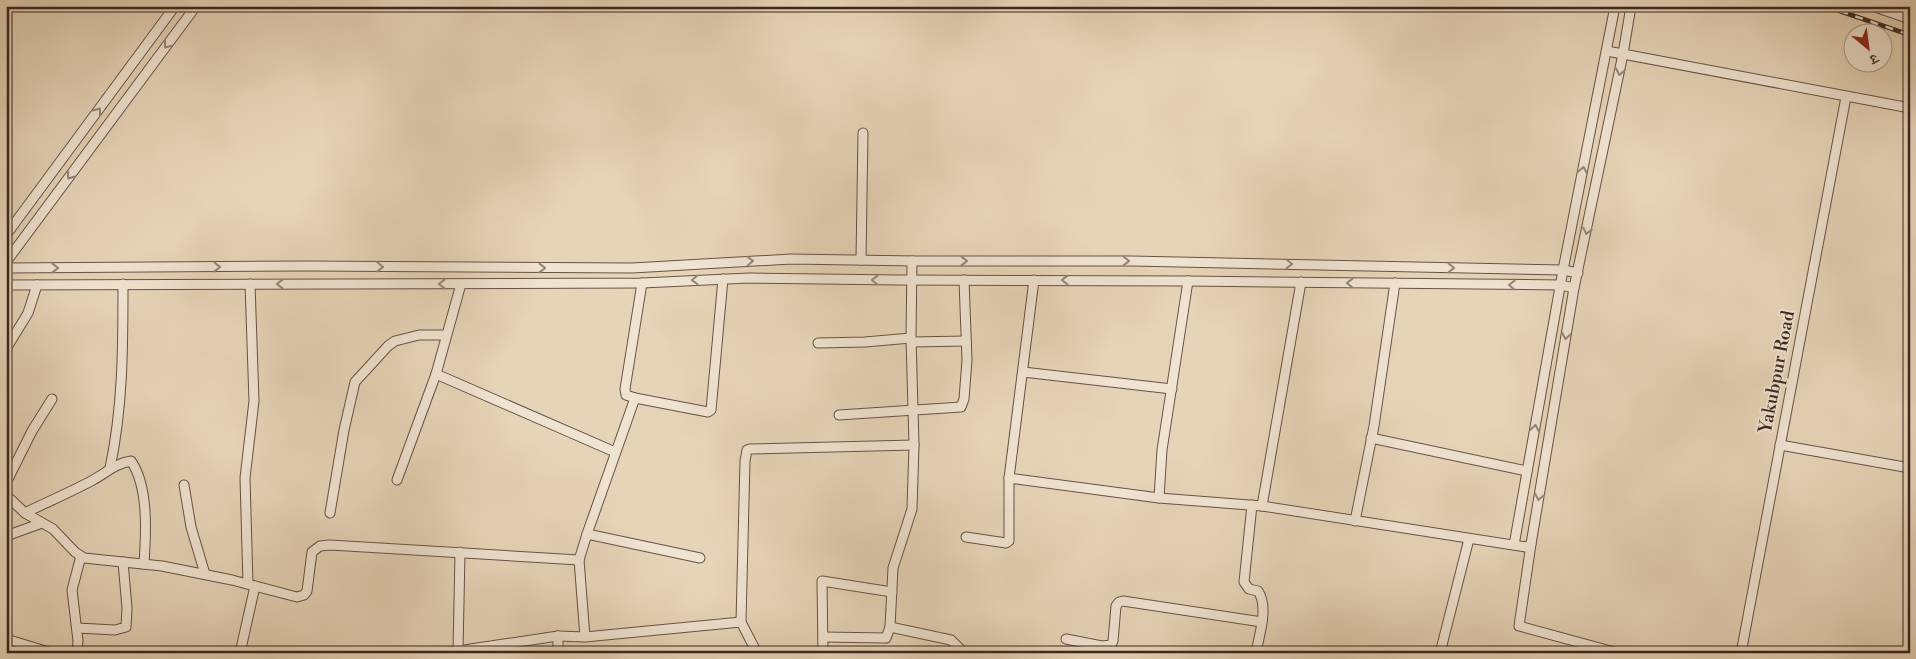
<svg xmlns="http://www.w3.org/2000/svg" width="1916" height="659" viewBox="0 0 1916 659" font-family="'Libre Bodoni','Noto Serif Devanagari',serif">
	<style>
		.lines { fill: none; stroke-linecap: round; stroke-linejoin: round }
		.minor-casing { stroke: #645246; stroke-width: 11 }
		.minor { stroke: #efe3d1; stroke-width: 9 }
		.rail-casing { stroke: #382720; stroke-width: 4.5 }
		.rail { stroke: #efe3d1; stroke-width: 2.5; stroke-dasharray: 8; stroke-linecap: butt }
		.oneway { stroke: #948578 }
		.labels { text-anchor: middle; dominant-baseline: central; stroke-width: 4; stroke-linejoin: round; paint-order: stroke }
		.street-label { font-size: 18px; fill: #382720; stroke: #efe3d1 }
	</style>
	<rect width="100%" height="100%" fill="#e6d4b8"/>
	<filter id="stains"><feTurbulence type="fractalNoise" baseFrequency=".004" numOctaves="4"/><feColorMatrix values="0 0 0 0 .2 0 0 0 0 .09 0 0 0 0 .02 0 0 0 .5 -.17"/></filter>
	<radialGradient id="worn" r=".72"><stop offset=".6" stop-color="#630" stop-opacity="0"/><stop offset="1" stop-color="#630" stop-opacity=".3"/></radialGradient>
	<g class="lines">
		<defs>
			<g id="minor">
				<polyline points="1872,6 1910,19"/>
				<polyline points="1607,51 1910,108"/>
				<polyline points="6,235 175,6"/>
				<polyline points="861,260 863,133"/>
				<polyline points="912,261 911,338 914,445 912,509 893,568 890,627 951,640 964,653"/>
				<polyline points="6,262 196,6"/>
				<polyline points="6,268 308,266 632,268 791,259 915,261 1131,261 1563,270 1578,273"/>
				<polyline points="642,283 625,389 626,395 635,398 587,534 700,558"/>
				<polyline points="6,285 642,283 749,278 899,280 1188,281 1561,285 1574,288"/>
				<polyline points="911,342 966,341"/>
				<polyline points="818,343 865,342 911,338"/>
				<polyline points="6,349 28,313 37,285"/>
				<polyline points="1023,372 1172,389"/>
				<polyline points="436,374 615,452"/>
				<polyline points="635,398 708,412 711,410 723,279"/>
				<polyline points="839,415 961,407 964,399 967,360 964,280"/>
				<polyline points="1371,438 1527,471"/>
				<polyline points="1780,445 1910,468"/>
				<path d="M110 468C123 407 123 346 123 284"/>
				<polyline points="1009,478 1159,498 1262,506 1526,547 1531,544 1574,288 1623,54 1631,6"/>
				<polyline points="397,480 436,374 461,284"/>
				<polyline points="6,483 32,431 52,399"/>
				<polyline points="184,485 191,527 205,574"/>
				<polyline points="6,495 25,513 53,529 75,552 84,558 162,566 232,580 297,597 304,595 307,591 312,552 320,546 330,545 579,560 587,534"/>
				<polyline points="1159,498 1162,450 1188,281"/>
				<path d="M1252 505 1244 582 1249 589 1258 591C1269 607 1259 635 1256 653"/>
				<polyline points="1262,506 1301,282"/>
				<path d="M25 513C47 502 71 492 93 480 106 473 116 463 131 461 149 487 146 534 144 564"/>
				<polyline points="330,513 344,430 355,382 388,346 395,341 419,335 446,335"/>
				<polyline points="1355,521 1374,426 1395,283"/>
				<polyline points="6,536 42,523"/>
				<polyline points="966,537 1006,543 1009,541 1009,478 1034,280"/>
				<polyline points="1531,544 1519,626 1618,653"/>
				<polyline points="1514,545 1563,270 1615,6"/>
				<polyline points="579,560 585,637"/>
				<polyline points="248,584 245,478 254,401 250,284"/>
				<polyline points="77,628 115,630 126,627 127,608 123,562"/>
				<polyline points="558,636 558,653"/>
				<polyline points="823,637 886,638 890,627"/>
				<polyline points="6,639 52,653"/>
				<polyline points="1066,639 1102,646 1111,645 1113,641 1116,606 1119,602 1123,601 1262,622"/>
				<polyline points="458,651 460,552"/>
				<polyline points="77,653 78,641 72,590 81,556"/>
				<polyline points="240,653 255,586"/>
				<polyline points="444,653 558,636 585,637 741,622"/>
				<polyline points="757,653 741,622 745,461 747,450 750,449 914,445"/>
				<polyline points="823,653 822,581 892,592"/>
				<polyline points="1408,653 1447,653"/>
				<polyline points="1440,653 1469,539"/>
				<polyline points="1741,653 1846,97"/>
			</g>
		</defs>
		<!-- minor casing -->
		<use href="#minor" class="minor-casing"/>
		<!-- minor -->
		<use href="#minor" class="minor"/>
		<defs>
			<polyline id="rail" points="1825,6 1910,35"/>
		</defs>
		<!-- rail casing -->
		<use href="#rail" class="rail-casing"/>
		<!-- rail -->
		<use href="#rail" class="rail"/>
	</g>
	<!-- one-way arrows -->
	<defs><path id="oneway-chevron" d="M-2-3.5L2.5 0L-2 3.5" fill="none" stroke-width="1.6" stroke-linecap="round" stroke-linejoin="round" transform="scale(1.25)"/></defs>
	<g class="oneway">
		<use href="#oneway-chevron" transform="translate(167 45) rotate(127)"/>
		<use href="#oneway-chevron" transform="translate(1620 72) rotate(102)"/>
		<use href="#oneway-chevron" transform="translate(98 111) rotate(-54)"/>
		<use href="#oneway-chevron" transform="translate(1583 170) rotate(-79)"/>
		<use href="#oneway-chevron" transform="translate(70 176) rotate(126)"/>
		<use href="#oneway-chevron" transform="translate(1587 231) rotate(102)"/>
		<use href="#oneway-chevron" transform="translate(750 261) rotate(-3)"/>
		<use href="#oneway-chevron" transform="translate(964 261)"/>
		<use href="#oneway-chevron" transform="translate(1126 261)"/>
		<use href="#oneway-chevron" transform="translate(1289 264) rotate(1)"/>
		<use href="#oneway-chevron" transform="translate(217 267)"/>
		<use href="#oneway-chevron" transform="translate(380 267) rotate(1)"/>
		<use href="#oneway-chevron" transform="translate(55 268)"/>
		<use href="#oneway-chevron" transform="translate(542 268)"/>
		<use href="#oneway-chevron" transform="translate(1451 268) rotate(1)"/>
		<use href="#oneway-chevron" transform="translate(695 280) rotate(177)"/>
		<use href="#oneway-chevron" transform="translate(875 280) rotate(-179)"/>
		<use href="#oneway-chevron" transform="translate(1065 280) rotate(-180)"/>
		<use href="#oneway-chevron" transform="translate(1350 283) rotate(-179)"/>
		<use href="#oneway-chevron" transform="translate(280 284) rotate(-180)"/>
		<use href="#oneway-chevron" transform="translate(442 284) rotate(-180)"/>
		<use href="#oneway-chevron" transform="translate(1512 285) rotate(-179)"/>
		<use href="#oneway-chevron" transform="translate(1566 336) rotate(100)"/>
		<use href="#oneway-chevron" transform="translate(1535 428) rotate(-80)"/>
		<use href="#oneway-chevron" transform="translate(1539 497) rotate(100)"/>
	</g>
	<g class="labels">
		<!-- street labels -->
		<g class="street-label">
			<text transform="translate(1777 372) rotate(-79)">Yakubpur Road</text>
		</g>
	</g>
	<!-- margin -->
	<rect width="1916" height="659" fill="none" stroke="#e6d4b8" stroke-width="25"/>
	<rect x="8" y="8" width="1901" height="644" fill="none" stroke="#382720" stroke-width="2.5"/>
	<rect x="12" y="12" width="1891" height="634" fill="none" stroke="#382720"/>
	<!-- north arrow -->
	<g transform="translate(1868 48) rotate(151)"><circle r="24" fill="#efe3d1" stroke="#a6988a"/>
	<path d="M0-4L9 19L0 12L-9 19Z" fill="#8f2418"/>
	<text y="-8" font-size="14" font-weight="bold" text-anchor="middle" fill="#382720">उ</text>
	</g>
	<rect width="100%" height="100%" filter="url(#stains)"/>
	<rect width="100%" height="100%" fill="url(#worn)"/>
</svg>
